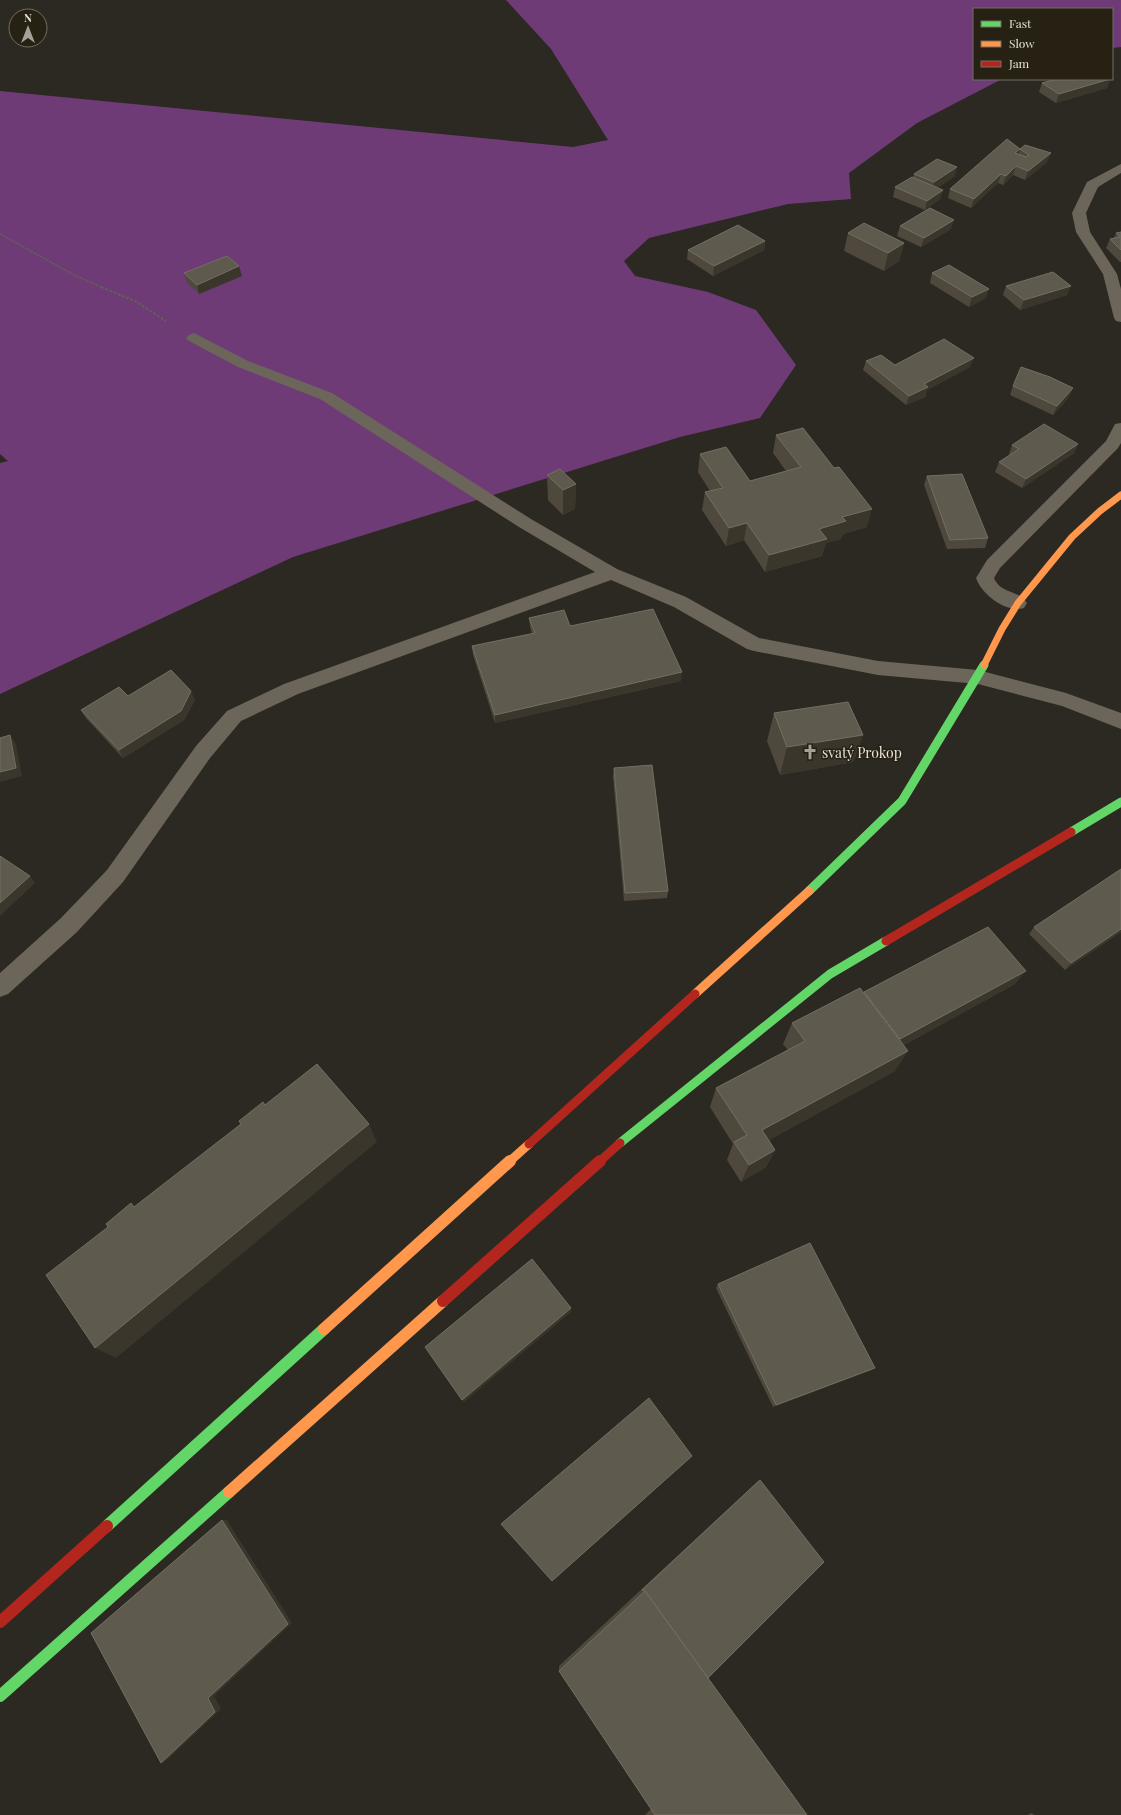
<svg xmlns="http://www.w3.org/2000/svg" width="1121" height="1815" viewBox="0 0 1121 1815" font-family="'Playfair Display',serif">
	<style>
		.forest { fill: #6e3b77 }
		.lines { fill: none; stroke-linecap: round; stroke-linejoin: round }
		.path-far1 { stroke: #625f56; stroke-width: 1.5; stroke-dasharray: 2.5 1; stroke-linecap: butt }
		.path { stroke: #625f56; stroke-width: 2; stroke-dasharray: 3 1.5; stroke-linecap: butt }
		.street { fill: #6c665a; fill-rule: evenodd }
		.fast-far1 { stroke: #63d668; stroke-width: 9 }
		.fast { stroke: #63d668; stroke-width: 12 }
		.slow-far2 { stroke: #ff974d; stroke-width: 7 }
		.slow-far1 { stroke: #ff974d; stroke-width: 9 }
		.slow { stroke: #ff974d; stroke-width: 12 }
		.jam-far1 { stroke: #b3261e; stroke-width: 9 }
		.jam { stroke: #b3261e; stroke-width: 12 }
		.wall { fill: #4f493d }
		.shaded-wall { fill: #3a362b }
		.building { fill: #5f5a4e; stroke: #746f63 }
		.labels { text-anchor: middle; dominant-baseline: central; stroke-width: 3; stroke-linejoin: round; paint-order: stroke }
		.poi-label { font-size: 14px; fill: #e5e2d9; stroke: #272114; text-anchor: start }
	</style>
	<rect width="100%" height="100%" fill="#2c2922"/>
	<!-- forest -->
	<polygon class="forest" points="506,0 1121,0 1121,47 1112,48 1112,9 974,9 974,79 1002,79 917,123 849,173 851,199 788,204 649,238 624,261 635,276 708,292 756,310 796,365 760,418 680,437 293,557 0,694 0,463 8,461 0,454 0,91 573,147 608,140 551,49"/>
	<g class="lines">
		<!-- path-far1 -->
		<polyline class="path-far1" points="0,234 74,275 104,288"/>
		<!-- path -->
		<polyline class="path" points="101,287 135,301 166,321"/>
		<!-- street -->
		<g class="street">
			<polygon points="1121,164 1121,173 1098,187 1086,213 1090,232 1117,274 1121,289 1121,322 1116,321 1114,318 1103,274 1076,232 1072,213 1087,182"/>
			<polygon points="194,333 248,361 332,393 531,519 617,569 686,597 759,638 878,661 978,670 1066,693 1121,713 1121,729 1062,706 978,684 878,675 754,651 747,649 674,607 611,580 298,694 241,721 210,758 123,882 77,932 8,994 0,997 0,973 61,918 107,870 196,746 227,711 284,684 595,572 519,527 320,399 238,367 189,341 186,338 189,335"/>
			<path d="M1121 423V443L1118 448 1000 568 994 578C1000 594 1020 590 1027 603L1024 608C1006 613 982 595 976 578L987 560 1106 441 1115 424Z"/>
		</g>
		<!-- fast-far1 -->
		<g class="fast-far1">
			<polyline points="1071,832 1121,802"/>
			<polyline points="809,891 902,801 984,665"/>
			<polyline points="620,1143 830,974 886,941"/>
		</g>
		<!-- fast -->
		<g class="fast">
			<polyline points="107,1526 324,1329"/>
			<polyline points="0,1696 229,1492"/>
		</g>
		<!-- slow-far2 -->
		<polyline class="slow-far2" points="984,665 1002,629 1018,603 1072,537 1100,511 1121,495"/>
		<!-- slow-far1 -->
		<g class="slow-far1">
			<polyline points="695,994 809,891"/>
			<polyline points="509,1162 529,1144"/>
		</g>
		<!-- slow -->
		<g class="slow">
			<polyline points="324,1329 510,1161"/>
			<polyline points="229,1492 443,1301"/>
		</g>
		<!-- jam-far1 -->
		<g class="jam-far1">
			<polyline points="886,941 1071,832"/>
			<polyline points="529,1144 695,994"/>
			<polyline points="599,1162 620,1143"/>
		</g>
		<!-- jam -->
		<g class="jam">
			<polyline points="443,1301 600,1161"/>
			<polyline points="0,1622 107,1526"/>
		</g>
	</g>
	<!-- wall -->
	<g class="wall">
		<polygon points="1110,79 1107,88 1056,103 1039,92 1042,83"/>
		<polygon points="1020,149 1047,162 1025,180 1013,175 1003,185 998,183 971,208 948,198 950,189 1018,155"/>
		<polygon points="914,174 955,176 937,188 943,190 940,199 925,210 893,197 895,187 913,177"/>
		<polygon points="900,226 951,229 921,247 897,236"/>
		<polygon points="1121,232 1121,262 1120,262 1106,248 1110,239 1114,238 1116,233"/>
		<polygon points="848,233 904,243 899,261 884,271 844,251"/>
		<polygon points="765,241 764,250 713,276 687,259 688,250"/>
		<polygon points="184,273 242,276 199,294 187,283"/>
		<polygon points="932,273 986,298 969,307 930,283"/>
		<polygon points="1006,286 1067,295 1020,310 1003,295"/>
		<polygon points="866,361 895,365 970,367 927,390 925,397 906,405 863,370"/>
		<polygon points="1013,386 1069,397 1053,415 1010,395"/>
		<polygon points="776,435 867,527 843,534 841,539 826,543 822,556 765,572 744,540 726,546 702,510 705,492 710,491 698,472 700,454 750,481 786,471 773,453"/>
		<polygon points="1078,444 1074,453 1022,488 995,472 999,462 1010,455 1009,454 1012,445"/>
		<polygon points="547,475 576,484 575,509 563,515 548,500"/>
		<polygon points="927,476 988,538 985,548 947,549 924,485"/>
		<polygon points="529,618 570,626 681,681 495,723 473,655 472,646 532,634 530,627"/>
		<polygon points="128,696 195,700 184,720 123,758 86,718 81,710"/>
		<polygon points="774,713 863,735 853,762 780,775 767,741"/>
		<polygon points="614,768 668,891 667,898 624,901 613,777"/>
		<polygon points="1034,927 1121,932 1065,970 1029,934"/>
		<polygon points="1015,984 904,1045 895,1071 769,1140 775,1150 766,1167 741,1182 727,1160 733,1144 710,1107 716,1088 788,1050 783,1044 792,1023 864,992"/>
		<polygon points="718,1284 871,1370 773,1407 716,1288"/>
		<polygon points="760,1480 708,1678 807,1815 645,1815 651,1809 559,1671 559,1666 758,1481"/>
		<polygon points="1031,1813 1035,1815 1028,1815"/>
	</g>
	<!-- shaded-wall -->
	<g class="shaded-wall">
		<polygon points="1110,79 1107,88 1056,103 1059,94"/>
		<polygon points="1020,149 1017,158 1015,153"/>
		<polygon points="1051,153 1047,162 1025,180 1028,171"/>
		<polygon points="1016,166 1013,175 1003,185 1006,176"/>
		<polygon points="957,167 955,176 932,191 934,182"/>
		<polygon points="1001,174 998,183 971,208 974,199"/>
		<polygon points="943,190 940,199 925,210 927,201"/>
		<polygon points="954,220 951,229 921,247 924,238"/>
		<polygon points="765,241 764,250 713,276 714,266"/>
		<polygon points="904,243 899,261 884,271 888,253"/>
		<polygon points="239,266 242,276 199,294 197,285"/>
		<polygon points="1071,286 1067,295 1020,310 1024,300"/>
		<polygon points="989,289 986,298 969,307 972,297"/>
		<polygon points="974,358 970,367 927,390 925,397 906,405 909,396 924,384"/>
		<polygon points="1073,388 1069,397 1053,415 1057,406"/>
		<polygon points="1078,444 1074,453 1022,488 1026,479"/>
		<polygon points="576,484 575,509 563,515 563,490"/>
		<polygon points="872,509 867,527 843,534 841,539 826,543 822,556 765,572 769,555 842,517"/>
		<polygon points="747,523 744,540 726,546 729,528"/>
		<polygon points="682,672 681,681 495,723 495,715"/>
		<polygon points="191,691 195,700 184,720 123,758 119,750"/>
		<polygon points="10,735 16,744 22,776 0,782 0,772"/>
		<polygon points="863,735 853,762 780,775 787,747"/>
		<polygon points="30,876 35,883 0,916 0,903"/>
		<polygon points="1121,929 1121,932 1065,970 1071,963"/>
		<polygon points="1026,971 1015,984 884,1056 891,1044"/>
		<polygon points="908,1051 895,1071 754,1148 762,1130"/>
		<polygon points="369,1124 377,1142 116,1358 95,1348"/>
		<polygon points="775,1150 766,1167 741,1182 749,1165"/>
		<polygon points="571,1308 571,1312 464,1402 462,1400"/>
		<polygon points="875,1368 871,1370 773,1407 776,1405"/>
		<polygon points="222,1520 227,1520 292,1623 214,1696 221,1709 168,1759 161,1763 208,1698"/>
	</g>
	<!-- building -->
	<g class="building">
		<polygon points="1057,79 1110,79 1059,94 1042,83"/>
		<polygon points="1007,139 1020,149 1015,153 1026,157 1029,155 1020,149 1025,145 1051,153 1028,171 1016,166 1006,176 1001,174 974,199 950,189"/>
		<polygon points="937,159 957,167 934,182 914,174"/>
		<polygon points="912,177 943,190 927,201 895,187"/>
		<polygon points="930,208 954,220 924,238 900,226"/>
		<polygon points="864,223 904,243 888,253 848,233"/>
		<polygon points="738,225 765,241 714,266 688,250"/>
		<polygon points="1121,232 1121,250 1110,239 1120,237 1116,233"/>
		<polygon points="227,256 239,266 197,285 184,273"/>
		<polygon points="949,265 989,289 972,297 932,273"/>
		<polygon points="1053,272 1071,286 1024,300 1006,286"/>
		<polygon points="944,339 974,358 924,384 928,387 909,396 866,361 881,355 895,365"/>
		<polygon points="1021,367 1050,377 1073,388 1057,406 1013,386"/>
		<polygon points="1044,424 1078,444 1026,479 999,462 1019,449 1012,445"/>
		<polygon points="803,428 834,468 839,467 872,509 842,517 846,521 819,529 827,539 769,555 747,523 729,528 705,492 723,488 700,454 726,447 750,481 801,467 776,435"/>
		<polygon points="560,469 576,484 563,490 547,475"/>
		<polygon points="962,474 988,538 950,540 927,476"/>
		<polygon points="653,609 682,672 495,715 472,646 535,633 529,618 564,610 570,626"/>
		<polygon points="171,670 191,691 181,711 119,750 81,710 119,687 128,696"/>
		<polygon points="848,702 863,735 787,747 774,713"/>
		<polygon points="10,735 16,768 0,772 0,738"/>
		<polygon points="652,765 668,891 625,893 614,768"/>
		<polygon points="0,856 30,876 0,903"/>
		<polygon points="1121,869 1121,929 1071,963 1034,927"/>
		<polygon points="988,927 1026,971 900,1039 864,992"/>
		<polygon points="860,988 908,1051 762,1130 775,1150 749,1165 734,1142 747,1135 716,1088 805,1041 792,1023"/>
		<polygon points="317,1064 369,1124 95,1348 46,1275 108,1227 106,1224 131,1203 134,1207 241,1124 239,1121 263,1102 265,1105"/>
		<polygon points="810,1243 875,1368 776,1405 718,1284"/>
		<polygon points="532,1259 571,1308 462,1400 425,1347"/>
		<polygon points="649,1398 692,1456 552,1581 501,1524"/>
		<polygon points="760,1480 824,1562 708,1678 645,1591 642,1590"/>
		<polygon points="222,1520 288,1624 208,1698 215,1712 161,1763 91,1633"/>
		<polygon points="645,1591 807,1815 655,1815 559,1671"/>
	</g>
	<!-- icons -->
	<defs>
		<symbol id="church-bare" viewBox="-9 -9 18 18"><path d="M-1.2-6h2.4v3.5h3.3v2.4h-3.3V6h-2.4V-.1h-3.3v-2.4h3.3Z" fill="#a4a199" stroke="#272114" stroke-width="2.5" paint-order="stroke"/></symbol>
	</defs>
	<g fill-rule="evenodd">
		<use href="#church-bare" x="799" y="741" width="22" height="22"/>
	</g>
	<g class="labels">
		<!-- poi labels -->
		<g class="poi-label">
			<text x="822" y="752">svatý Prokop</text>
		</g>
	</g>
	<!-- legend -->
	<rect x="973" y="8" width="140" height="72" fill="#272114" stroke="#736e63"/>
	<rect x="981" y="21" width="20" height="6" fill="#63d668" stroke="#736e63"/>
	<text x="1009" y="28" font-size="12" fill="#e5e2d9">Fast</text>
	<rect x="981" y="41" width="20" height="6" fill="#ff974d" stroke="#736e63"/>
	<text x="1009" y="48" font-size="12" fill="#e5e2d9">Slow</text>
	<rect x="981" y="61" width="20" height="6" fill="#b3261e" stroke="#736e63"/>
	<text x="1009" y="68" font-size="12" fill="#e5e2d9">Jam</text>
	<!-- north arrow -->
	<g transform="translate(28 28)"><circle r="19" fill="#272114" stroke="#736e63"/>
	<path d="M0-3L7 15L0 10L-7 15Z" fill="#a4a199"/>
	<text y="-6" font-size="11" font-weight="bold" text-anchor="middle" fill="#e5e2d9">N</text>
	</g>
</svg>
